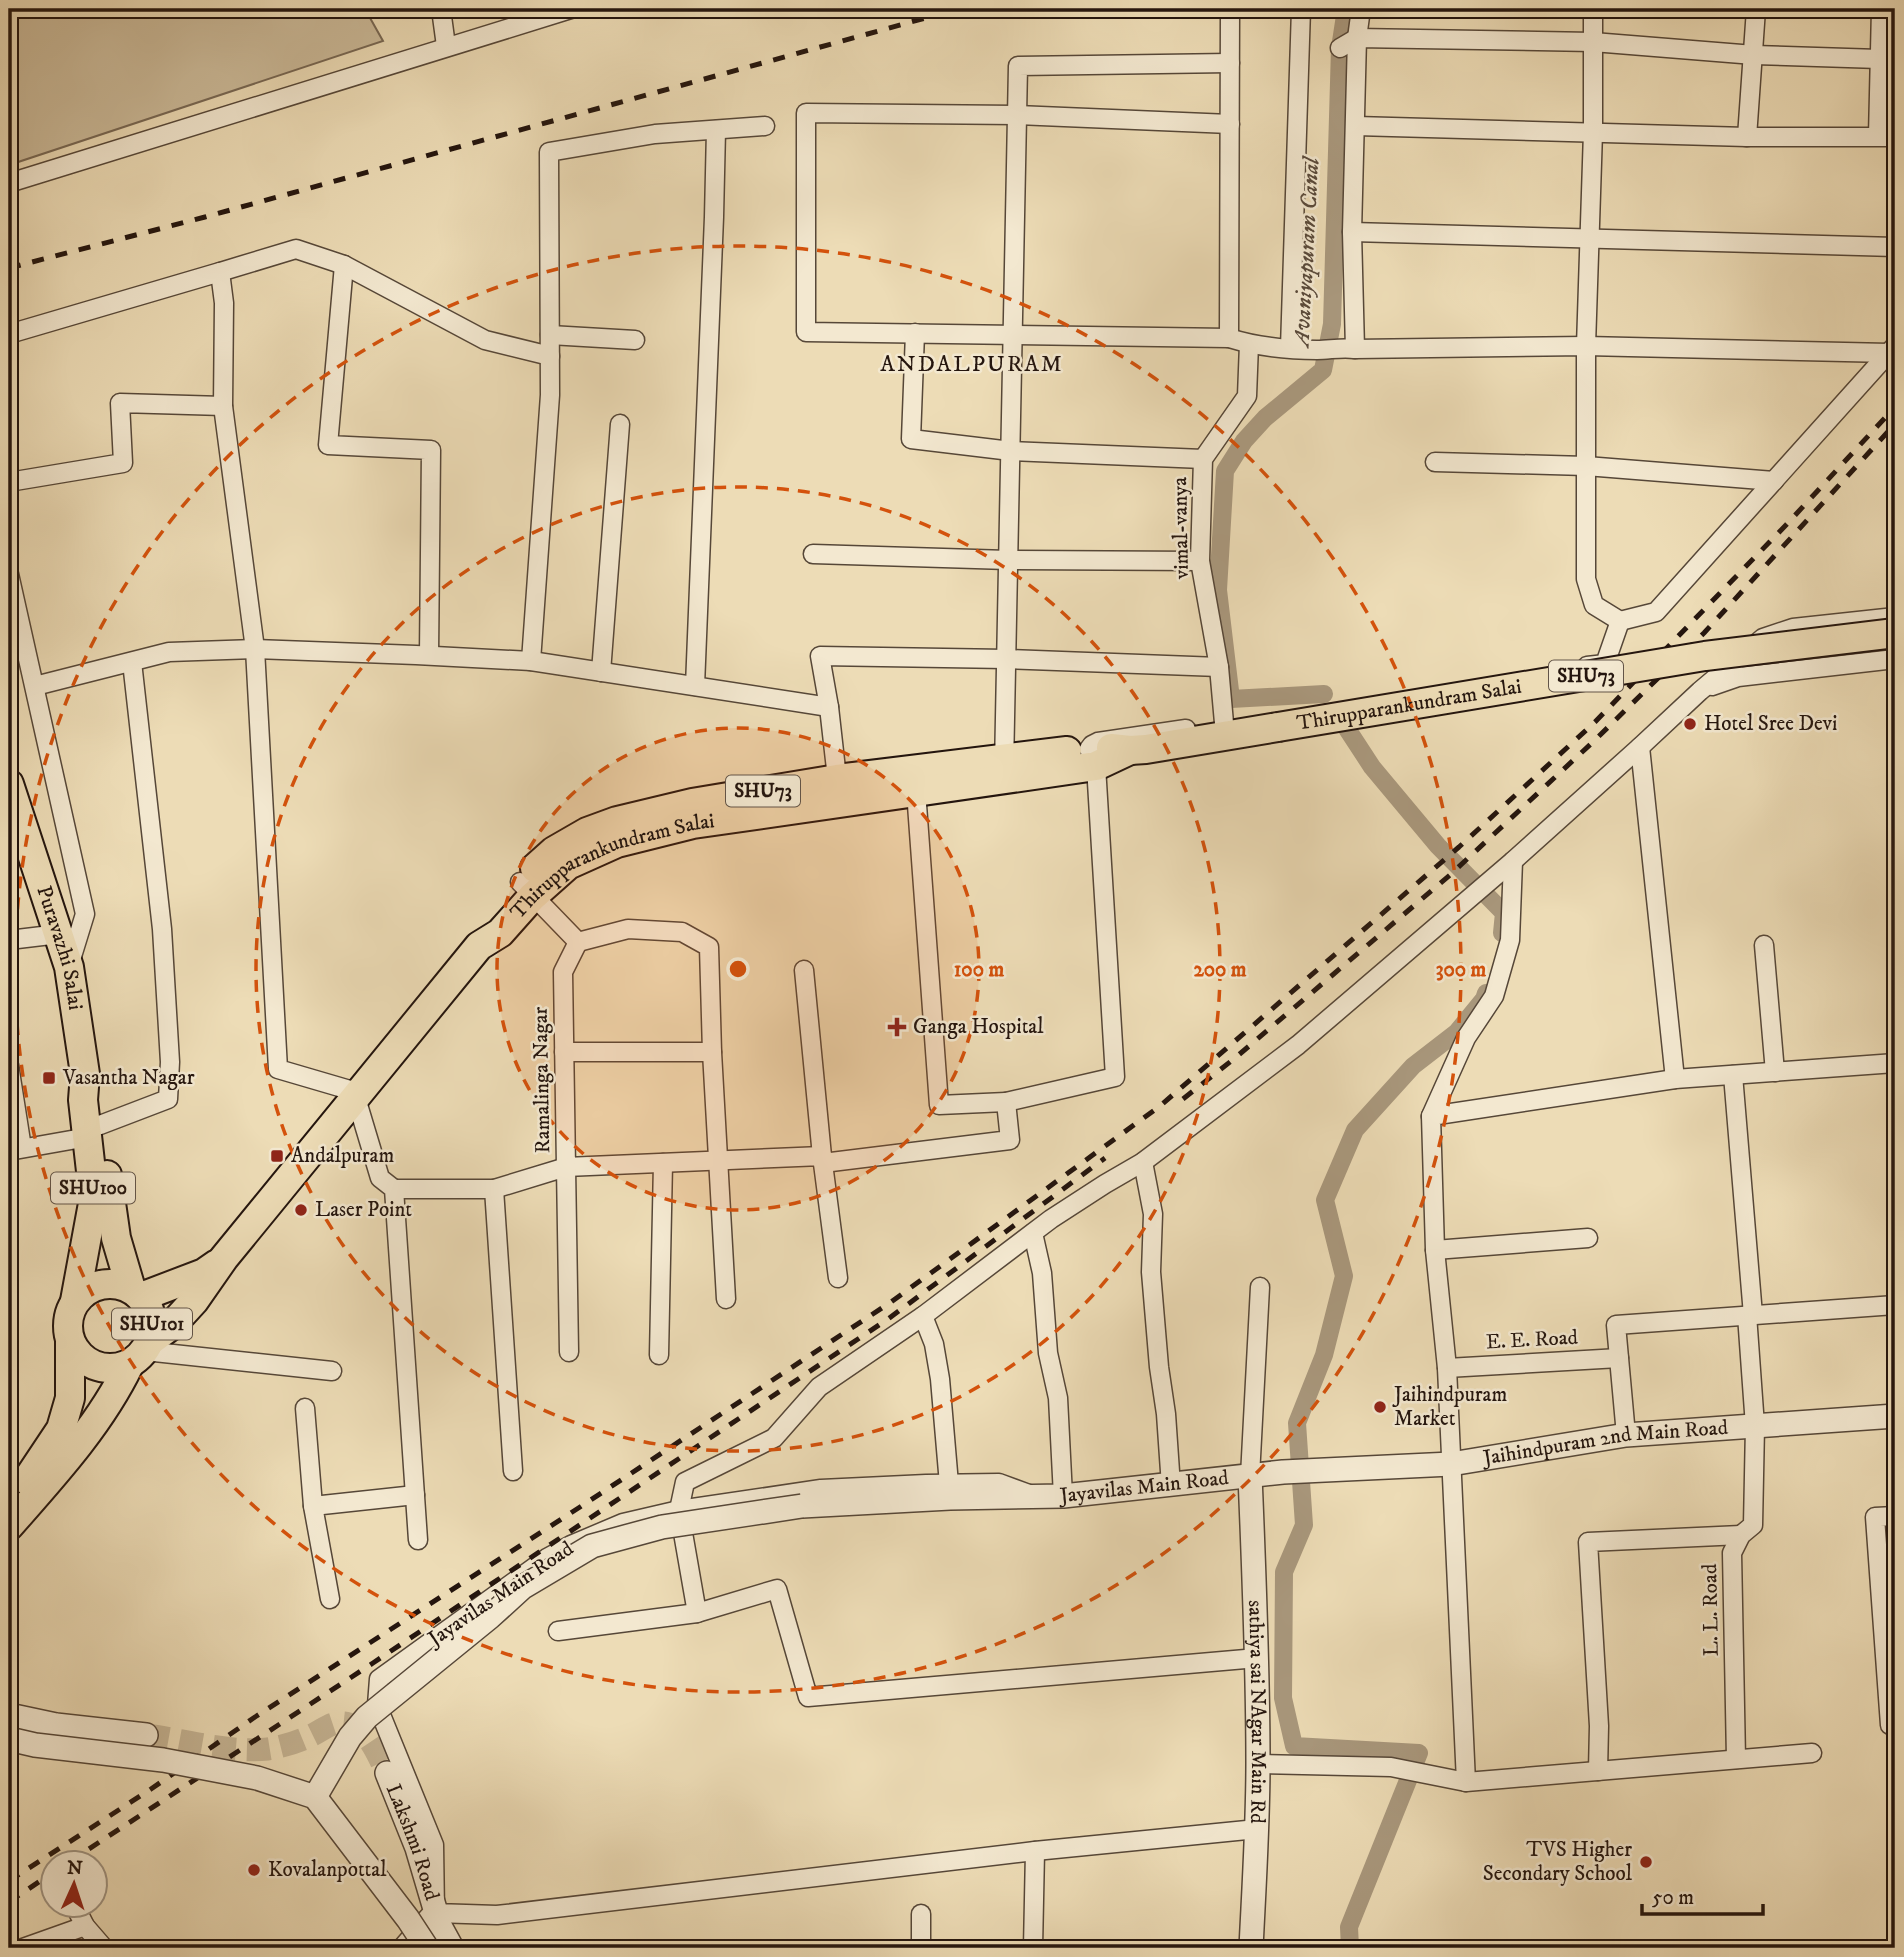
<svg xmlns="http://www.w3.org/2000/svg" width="1904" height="1957" viewBox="0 0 1904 1957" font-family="'IM FELL DW Pica',serif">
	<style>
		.green { fill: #cbba99; stroke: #786854; stroke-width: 2 }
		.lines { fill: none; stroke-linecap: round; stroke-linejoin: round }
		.canal { stroke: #a9987d; stroke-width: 18 }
		.tertiary-tunnel { stroke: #c5b494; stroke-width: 23; stroke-dasharray: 23 11; stroke-linecap: butt }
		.minor-casing { stroke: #564738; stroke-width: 21 }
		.tertiary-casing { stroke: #564738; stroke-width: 26 }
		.primary-casing { stroke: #24150e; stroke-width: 32 }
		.minor { stroke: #f3e8d0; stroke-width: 18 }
		.tertiary { stroke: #f3e8d0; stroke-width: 23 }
		.primary { stroke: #eddcb6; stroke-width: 28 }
		.rail { stroke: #24150e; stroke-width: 5; stroke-dasharray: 12 12; stroke-linecap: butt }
		.tertiary-bridge-casing { stroke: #564738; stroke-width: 26; stroke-linecap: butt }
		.primary-bridge-casing { stroke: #24150e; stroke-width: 32; stroke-linecap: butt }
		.tertiary-bridge { stroke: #f3e8d0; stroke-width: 23 }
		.primary-bridge { stroke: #eddcb6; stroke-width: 28 }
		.ring { fill: none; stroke: #d4520c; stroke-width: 3.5; stroke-dasharray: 12 9 }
		.poi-dot { fill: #8f2418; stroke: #f3e8d0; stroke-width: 2.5 }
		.labels { text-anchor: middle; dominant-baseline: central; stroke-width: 5; stroke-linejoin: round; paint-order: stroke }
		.shield { fill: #f3e8d0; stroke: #625448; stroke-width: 2 }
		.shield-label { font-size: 19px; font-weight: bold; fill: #24150e }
		.street-label { font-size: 21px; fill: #24150e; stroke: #f3e8d0 }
		.poi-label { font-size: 21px; fill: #24150e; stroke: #f3e8d0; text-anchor: start }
		.water-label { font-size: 23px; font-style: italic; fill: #59493a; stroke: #f3e8d0 }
		.neighbourhood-label { font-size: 23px; letter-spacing: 2px; fill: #24150e; stroke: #f3e8d0 }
		.centre { fill: #d4520c; stroke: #f3e8d0; stroke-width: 3.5 }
		.ring-label { font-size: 21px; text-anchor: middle; font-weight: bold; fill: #d4520c; stroke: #f3e8d0; stroke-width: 5; stroke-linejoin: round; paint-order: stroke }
	</style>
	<rect width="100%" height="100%" fill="#eddcb6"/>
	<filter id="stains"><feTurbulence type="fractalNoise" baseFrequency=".00286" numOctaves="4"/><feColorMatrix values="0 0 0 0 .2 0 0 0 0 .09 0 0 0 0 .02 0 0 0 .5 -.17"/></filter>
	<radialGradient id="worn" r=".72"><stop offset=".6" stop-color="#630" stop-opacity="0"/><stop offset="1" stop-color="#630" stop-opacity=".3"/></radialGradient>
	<!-- green -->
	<polygon class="green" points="9,9 365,9 383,41 9,165"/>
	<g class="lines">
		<!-- canal -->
		<g class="canal">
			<polyline points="1324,694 1231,699 1218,590 1225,471 1244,441 1265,418 1323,370 1332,324 1340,48 1346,9"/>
			<polyline points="1340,718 1372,767 1438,846 1504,913 1502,933"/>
			<polyline points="1350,1948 1349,1927 1419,1753 1294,1746 1283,1698 1284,1572 1304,1525 1297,1423 1324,1355 1344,1276 1325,1200 1355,1130 1413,1066 1457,1032 1484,999 1486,993"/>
		</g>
		<!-- tertiary-tunnel -->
		<path class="tertiary-tunnel" d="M146 1735C186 1740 227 1753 268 1749 281 1747 298 1742 310 1736 324 1730 332 1719 349 1724 369 1730 378 1756 387 1773"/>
		<defs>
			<g id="minor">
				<polyline points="441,9 446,46"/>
				<polyline points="1593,9 1593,132 1586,346 1586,579 1594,605 1620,621 1656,612 1894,347"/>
				<polyline points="1340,48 1357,38 1593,42 1754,55 1879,59"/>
				<path d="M1230 124 1017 115 806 113V332L1229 338C1255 346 1289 350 1317 350 1330 350 1341 347 1355 349L1586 346 1889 353"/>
				<polyline points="1356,126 1747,137 1895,137"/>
				<polyline points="1878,136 1881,9"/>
				<polyline points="1747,137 1756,9"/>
				<polyline points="9,183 571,9"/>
				<polyline points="1352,232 1895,247"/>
				<polyline points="344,265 328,445 431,450 429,655"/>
				<polyline points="220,272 296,249 344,265 485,340 550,356"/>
				<polyline points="915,333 911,439 1011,451 1203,459"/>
				<polyline points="9,334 220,272 224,303 223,406 255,649 278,1069 360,1093"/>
				<polyline points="550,335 635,340"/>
				<polyline points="1229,338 1230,9"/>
				<polyline points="1290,348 1301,9"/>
				<polyline points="1355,349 1352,232 1357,38 1361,9"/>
				<polyline points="1435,462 1586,466 1774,481"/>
				<polyline points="9,482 123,463 120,403 223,406"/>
				<polyline points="813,554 1008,560 1200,561"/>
				<polyline points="9,574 85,914 69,966"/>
				<polyline points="531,661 550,395 549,152 655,134 765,126"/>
				<polyline points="1587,666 1605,664 1620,621"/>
				<polyline points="601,672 620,424"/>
				<polyline points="35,686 169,652 255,649 416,655 531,661 829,707"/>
				<polyline points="695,686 714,217 716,130"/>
				<polyline points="1712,686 1738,677 1895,659"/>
				<polyline points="1224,723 1219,667 1200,561 1203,459 1247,396 1249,344"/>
				<polyline points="1640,747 1675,1079"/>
				<polyline points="1089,749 1092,745 1098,742 1186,729"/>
				<polyline points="1004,768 1018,66 1230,63"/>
				<polyline points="838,787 829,707 820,656 1006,659 1219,667"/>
				<polyline points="916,791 939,1105 1006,1102"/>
				<polyline points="520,882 578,942 563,972 566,1167 822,1156 838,1278"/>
				<polyline points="9,940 59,934"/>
				<polyline points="578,942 628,929 682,932 709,947 712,1052 726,1299"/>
				<polyline points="1764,945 1775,1072"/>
				<polyline points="804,970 822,1156"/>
				<polyline points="564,1052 712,1052"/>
				<polyline points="9,1065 22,1148"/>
				<polyline points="1733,1075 1753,1315"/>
				<polyline points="356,1098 380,1178 394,1189 418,1540"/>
				<polyline points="1431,1116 1466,1038 1494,996 1510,940 1513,861"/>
				<polyline points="100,1125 168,1099 170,1062 162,929 132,662"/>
				<polyline points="9,1151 88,1137"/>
				<polyline points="1143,1162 1153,1214 1151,1272 1159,1367 1166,1414 1171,1486"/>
				<polyline points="823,1163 1010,1140 1006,1102 1115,1077 1096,766"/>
				<polyline points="394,1189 494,1189 513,1471"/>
				<polyline points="494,1189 566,1167 569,1352"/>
				<polyline points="1033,1233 1042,1273 1048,1353 1058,1398 1063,1496"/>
				<polyline points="1435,1250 1588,1238"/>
				<polyline points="923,1316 934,1344 940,1379 949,1484"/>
				<polyline points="145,1351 332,1371"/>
				<polyline points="659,1355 663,1163"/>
				<polyline points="1447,1368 1619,1358"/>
				<polyline points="305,1408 313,1506"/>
				<polyline points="1626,1435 1616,1325 1895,1305"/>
				<polyline points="1250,1476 1260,1287"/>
				<polyline points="1029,1494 999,1483 926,1484 821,1489 679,1510 623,1523 571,1545 547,1558 379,1679 377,1705 434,1845 435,1913 497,1915 1035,1851 1257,1829"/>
				<polyline points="1895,1516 1875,1517 1890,1725 1895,1725"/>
				<polyline points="330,1599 313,1506 415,1495"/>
				<polyline points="697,1613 679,1510 685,1482 774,1438 819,1387 923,1316 1051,1219 1105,1184 1143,1162 1298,1045 1513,861 1640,747 1700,691 1763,638 1793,628 1895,617"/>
				<polyline points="558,1631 697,1613 777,1589 808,1697 1257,1658"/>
				<polyline points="1736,1759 1732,1553 1741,1535 1753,1525 1755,1426 1747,1315"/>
				<polyline points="1258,1764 1391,1767 1466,1782 1812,1753"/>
				<polyline points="1598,1771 1599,1726 1588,1542 1741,1535"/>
				<polyline points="1466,1782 1447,1368 1435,1250 1431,1116 1675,1079 1895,1063"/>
				<polyline points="74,1904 85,1926 104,1948"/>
				<polyline points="921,1914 921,1948"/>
				<polyline points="23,1948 85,1926"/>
				<polyline points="1033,1948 1035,1851"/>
			</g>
			<g id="tertiary">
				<path id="s1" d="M1250 1476C1254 1571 1258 1667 1258 1763 1258 1825 1254 1886 1251 1948"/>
				<path id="s2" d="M802 1506 950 1498 1063 1496 1283 1472 1451 1464 1626 1435 1895 1416"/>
				<polyline points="9,1715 56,1725 146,1735"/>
				<path id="s3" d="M387 1773 417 1848 440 1926 452 1948"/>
				<polyline points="405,1948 430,1919"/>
			</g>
			<g id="primary">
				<polyline points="1111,748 1130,750 1146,749 1278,727"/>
				<path id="s4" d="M9 784 69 967 85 1074 83 1100 94 1198 75 1301"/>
				<polyline points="535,868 554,851 587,832 617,821 692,803 837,779 1067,751"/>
				<polyline points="107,1175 116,1238 131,1289"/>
				<circle cx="110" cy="1326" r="42"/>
				<polyline points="141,1297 204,1273 217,1264"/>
				<path id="s5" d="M150 1341 172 1325 194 1301 224 1258 479 946 500 933 532 897 568 865 617 843 693 824 1096 766 1130 750"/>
				<polyline points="27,1480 61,1429 70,1398 70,1342"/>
				<path d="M9 1526C53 1476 100 1425 129 1365"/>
			</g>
		</defs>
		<!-- minor casing -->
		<use href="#minor" class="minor-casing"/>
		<!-- tertiary casing -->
		<use href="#tertiary" class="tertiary-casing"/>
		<!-- primary casing -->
		<use href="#primary" class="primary-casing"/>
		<!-- minor -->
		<use href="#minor" class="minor"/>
		<!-- tertiary -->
		<use href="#tertiary" class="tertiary"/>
		<!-- primary -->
		<use href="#primary" class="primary"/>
		<!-- rail -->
		<g class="rail">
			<polyline points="9,268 205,217 958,9"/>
			<polyline points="1183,1099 1235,1058 1450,875 1595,740 1704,633 1895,424"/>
			<polyline points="69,1862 373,1663 888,1319 1105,1158"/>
			<polyline points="9,1881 151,1789 255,1717 580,1507 891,1302 1160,1106 1459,847 1595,722 1786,525 1895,407"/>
			<polyline points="9,1902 52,1873"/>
		</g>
		<defs>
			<g id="tertiary-bridge">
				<polyline points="9,1739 35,1745 163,1760 257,1778 315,1797 408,1919 427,1948"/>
				<polyline points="315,1797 350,1737 367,1717 490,1617 523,1587 592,1546 662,1527 802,1506"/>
			</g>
			<g id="primary-bridge">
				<path id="s6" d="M1278 727 1705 656 1895 633"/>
			</g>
		</defs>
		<!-- tertiary-bridge casing -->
		<use href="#tertiary-bridge" class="tertiary-bridge-casing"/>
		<!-- primary-bridge casing -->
		<use href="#primary-bridge" class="primary-bridge-casing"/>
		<!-- tertiary-bridge -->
		<use href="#tertiary-bridge" class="tertiary-bridge"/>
		<!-- primary-bridge -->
		<use href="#primary-bridge" class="primary-bridge"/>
	</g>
	<!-- distance rings -->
	<circle cx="738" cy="969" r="241" fill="#d4520c" fill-opacity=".12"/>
	<g class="ring">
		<circle cx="738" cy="969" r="241"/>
		<circle cx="738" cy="969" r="482"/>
		<circle cx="738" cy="969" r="723"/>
	</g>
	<!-- markers -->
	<g class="poi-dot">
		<circle cx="1690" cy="724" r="7"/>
		<path d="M893.5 1016.5h7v7h7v7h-7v7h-7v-7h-7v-7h7z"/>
		<rect x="42" y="1071" width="14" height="14" rx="3.5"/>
		<rect x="270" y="1149" width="14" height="14" rx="3.5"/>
		<circle cx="301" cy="1210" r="7"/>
		<circle cx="1380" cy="1407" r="7"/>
		<circle cx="1646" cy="1862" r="7"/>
		<circle cx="254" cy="1870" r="7"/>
	</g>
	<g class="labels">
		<!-- shield labels -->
		<g class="shield">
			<rect x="1549" y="660.5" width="74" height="31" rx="5"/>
			<rect x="726" y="775.5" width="74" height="31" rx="5"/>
			<rect x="51" y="1172.5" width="84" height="31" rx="5"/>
			<rect x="112" y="1308.5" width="80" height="31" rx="5"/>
		</g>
		<g class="shield-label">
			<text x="1586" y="676">SHU73</text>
			<text x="763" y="791">SHU73</text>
			<text x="93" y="1188">SHU100</text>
			<text x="152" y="1324">SHU101</text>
		</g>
		<!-- street labels -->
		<g class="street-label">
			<text transform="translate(1181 528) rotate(-91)">vimal-vanya</text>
			<text stroke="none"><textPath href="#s6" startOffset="133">Thirupparankundram Salai</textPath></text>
			<text stroke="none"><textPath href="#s5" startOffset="676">Thirupparankundram Salai</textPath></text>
			<text stroke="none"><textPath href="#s4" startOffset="172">Puravazhi Salai</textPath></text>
			<text transform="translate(542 1080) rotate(-91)">Ramalinga Nagar</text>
			<text transform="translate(1532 1340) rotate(-3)">E. E. Road</text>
			<text stroke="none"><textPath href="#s2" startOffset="807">Jaihindpuram 2nd Main Road</textPath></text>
			<text stroke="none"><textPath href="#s2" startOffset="343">Jayavilas Main Road</textPath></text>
			<text transform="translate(501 1594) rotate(-34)">Jayavilas Main Road</text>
			<text transform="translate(1711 1610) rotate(-91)">L. L. Road</text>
			<text stroke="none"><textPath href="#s1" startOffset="236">sathiya sai NAgar Main Rd</textPath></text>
			<text stroke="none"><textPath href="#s3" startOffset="74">Lakshmi Road</textPath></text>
		</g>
		<!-- poi labels -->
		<g class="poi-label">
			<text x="1704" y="724">Hotel Sree Devi</text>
			<text x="913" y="1027">Ganga Hospital</text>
			<text x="63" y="1078">Vasantha Nagar</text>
			<text x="291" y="1156">Andalpuram</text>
			<text x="315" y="1210">Laser Point</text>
			<text x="1394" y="1395">Jaihindpuram<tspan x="1394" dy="24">Market</tspan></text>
			<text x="1632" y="1850" text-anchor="end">TVS Higher<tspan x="1632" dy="24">Secondary School</tspan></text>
			<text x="268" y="1870">Kovalanpottal</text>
		</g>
		<!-- water labels -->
		<g class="water-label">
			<text transform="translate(1307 252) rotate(-87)">Avaniyapuram Canal</text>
		</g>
		<!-- neighbourhood labels -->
		<g class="neighbourhood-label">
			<text x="972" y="364">ANDALPURAM</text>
		</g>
	</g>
	<circle cx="738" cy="969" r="10" class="centre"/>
	<g class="ring-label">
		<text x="979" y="976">100 m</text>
		<text x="1220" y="976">200 m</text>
		<text x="1461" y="976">300 m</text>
	</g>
	<!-- margin -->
	<rect width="1904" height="1957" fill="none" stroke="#eddcb6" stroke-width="35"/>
	<rect x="10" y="10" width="1883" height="1936" fill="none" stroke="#24150e" stroke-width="3.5"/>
	<rect x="18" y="18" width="1869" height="1922" fill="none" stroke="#24150e" stroke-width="2"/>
	<!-- north arrow -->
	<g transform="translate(74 1884) rotate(3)"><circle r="33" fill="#f3e8d0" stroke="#a09482" stroke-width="2"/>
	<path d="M0-5L12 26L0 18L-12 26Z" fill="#8f2418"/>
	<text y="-10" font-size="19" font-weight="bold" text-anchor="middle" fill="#24150e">N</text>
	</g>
	<!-- scale -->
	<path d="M1642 1904v10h121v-10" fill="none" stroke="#24150e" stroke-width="3.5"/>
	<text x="1652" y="1904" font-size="21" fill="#24150e" stroke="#f3e8d0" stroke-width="5" paint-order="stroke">50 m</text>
	<rect width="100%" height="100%" filter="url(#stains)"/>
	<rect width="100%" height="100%" fill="url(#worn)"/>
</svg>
